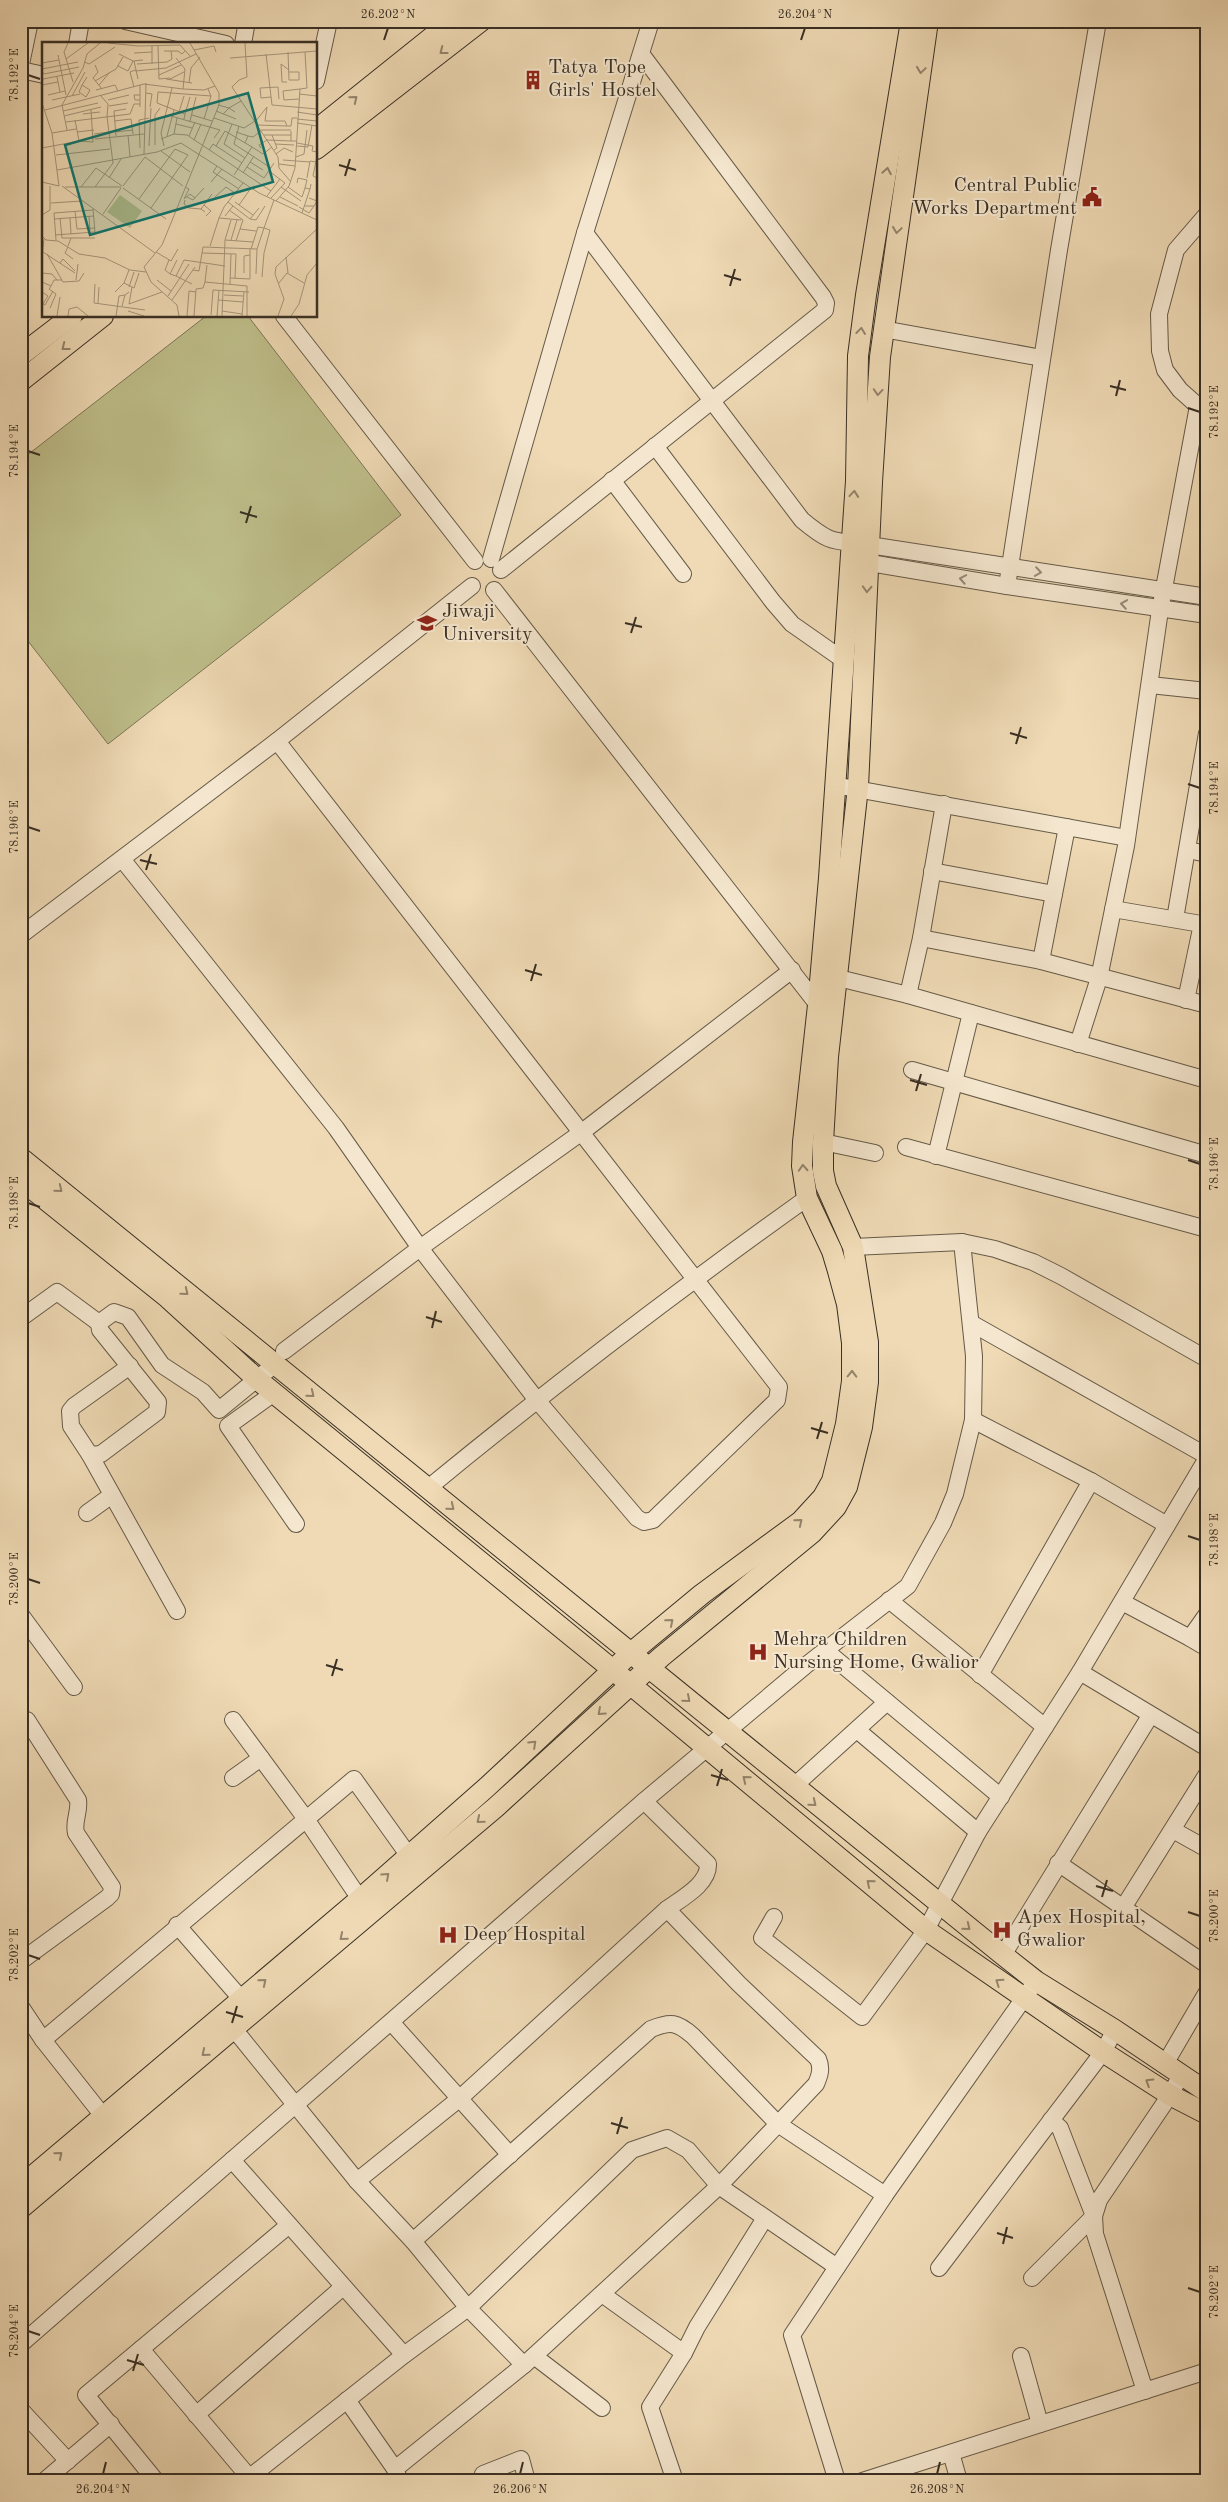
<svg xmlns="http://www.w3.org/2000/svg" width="1228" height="2502" viewBox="0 0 1228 2502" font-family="'Old Standard TT',serif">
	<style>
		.green { fill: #bebe8a; stroke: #7c7657 }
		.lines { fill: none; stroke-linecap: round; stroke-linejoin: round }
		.minor-casing { stroke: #665a48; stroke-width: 18 }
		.major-casing { stroke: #392f24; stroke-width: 22 }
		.minor { stroke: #f5e7cf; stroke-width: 16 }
		.major { stroke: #efdab5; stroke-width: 20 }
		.oneway { stroke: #94846c }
		.oneway2 { stroke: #978b7a }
		.ticks { fill: none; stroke: #392f24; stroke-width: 2 }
		.labels { text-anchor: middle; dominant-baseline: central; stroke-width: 4; stroke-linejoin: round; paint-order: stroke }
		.poi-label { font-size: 20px; fill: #392f24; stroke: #f5e7cf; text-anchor: start }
		.inset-road { fill: none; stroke: #a6967b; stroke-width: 1 }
		.view { fill: #0f766e; fill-opacity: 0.15; stroke: #0f766e; stroke-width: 2.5 }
		.inset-edge { fill: none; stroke: #392f24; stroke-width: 2.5 }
		.neatline { fill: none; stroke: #392f24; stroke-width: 2 }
		.ticks-label { font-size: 12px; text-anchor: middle; fill: #392f24 }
	</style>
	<rect width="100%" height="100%" fill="#efdab5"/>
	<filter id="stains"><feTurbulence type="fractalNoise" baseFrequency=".004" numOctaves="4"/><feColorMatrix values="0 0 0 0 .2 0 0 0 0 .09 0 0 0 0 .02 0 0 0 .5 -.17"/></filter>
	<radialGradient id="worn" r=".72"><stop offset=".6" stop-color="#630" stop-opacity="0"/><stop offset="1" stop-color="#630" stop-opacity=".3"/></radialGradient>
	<!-- green -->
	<g class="green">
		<polygon points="206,316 248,316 401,515 108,744 21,632 21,460"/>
		<path d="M21 818C30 841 32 867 21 891Z"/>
	</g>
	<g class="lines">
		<defs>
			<g id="minor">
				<polyline points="125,21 226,44"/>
				<polyline points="77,44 81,21"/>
				<polyline points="243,44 247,21"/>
				<polyline points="21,64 30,21"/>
				<polyline points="21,70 44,75"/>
				<polyline points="316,81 329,21"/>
				<polyline points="1207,214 1176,250 1159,314 1160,351 1165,370 1180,390 1198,406 1207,407"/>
				<path d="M585 233 802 520C832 545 833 540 869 545L1207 597"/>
				<polyline points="284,316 475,561"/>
				<polyline points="883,329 1042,358"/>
				<polyline points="655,446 773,602 792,624 842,659"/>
				<polyline points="612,480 683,574"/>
				<polyline points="491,559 585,233 651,21"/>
				<polyline points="858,561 1007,586 1207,615"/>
				<polyline points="501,570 825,310 826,303 823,297 642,55"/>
				<polyline points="1007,586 1059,250 1098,21"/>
				<polyline points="494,590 818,1005"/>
				<polyline points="1150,685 1207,691"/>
				<polyline points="834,785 1127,838"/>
				<polyline points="1188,850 1207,854"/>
				<polyline points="122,859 336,1128 420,1248 536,1399 637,1518 644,1522 653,1520 777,1400 779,1387 277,741"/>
				<polyline points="932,871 1054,894"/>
				<polyline points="1113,909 1207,925"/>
				<polyline points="1175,919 1207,733"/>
				<polyline points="21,935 277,741 472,586"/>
				<polyline points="921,938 1041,961 1207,1005"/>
				<polyline points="1041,961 1067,827"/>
				<polyline points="826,975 908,995 1207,1080"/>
				<polyline points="908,995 921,938 944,804"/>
				<polyline points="1186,1000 1202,924"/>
				<polyline points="1078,1044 1099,978 1126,846 1160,610 1198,406"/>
				<polyline points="912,1070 1207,1155"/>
				<polyline points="823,1142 875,1153"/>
				<polyline points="906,1147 1207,1229"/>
				<polyline points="936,1156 971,1013"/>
				<polyline points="853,1247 962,1242 995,1249 1033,1262 1061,1276 1207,1359"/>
				<polyline points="21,1318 57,1292 99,1323"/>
				<polyline points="971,1323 1207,1456"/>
				<polyline points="284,1351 420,1248 582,1132 792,970"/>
				<polyline points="130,1366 74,1406 70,1411 71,1426 90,1455 177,1611"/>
				<polyline points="274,1393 228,1426 296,1524"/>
				<polyline points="973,1420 1091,1481 1167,1525"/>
				<polyline points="90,1455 101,1454 157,1412 158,1402 100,1330 99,1323 114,1312 128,1317 162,1365 203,1392 219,1410 274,1365"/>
				<path d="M427 1489C551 1387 677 1291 807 1198"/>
				<polyline points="87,1513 112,1495"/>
				<polyline points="889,1600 1045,1727"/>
				<polyline points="1122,1602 1190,1638 1207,1614"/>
				<polyline points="21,1615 74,1687"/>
				<polyline points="1190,1638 1207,1648"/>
				<polyline points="826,1651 1001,1797"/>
				<polyline points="1080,1672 1207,1748"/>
				<polyline points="980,1675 1091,1481"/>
				<polyline points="233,1720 306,1819 366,1908"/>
				<polyline points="857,1730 978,1832"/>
				<polyline points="233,1778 261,1758"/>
				<polyline points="793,1787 887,1702"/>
				<polyline points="1173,1830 1207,1849"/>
				<polyline points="1058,1863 1207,1965"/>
				<polyline points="1123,1908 1207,1774"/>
				<polyline points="774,1917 762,1938 862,2017 926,1930 978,1832 1080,1672 1207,1458"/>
				<polyline points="177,1925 250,2009"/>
				<polyline points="1003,1955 1150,1716"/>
				<path d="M21 1961 107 1898 111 1894 112 1887 76 1833C73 1821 80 1812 78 1800L27 1720"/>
				<polyline points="21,2007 43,2040 111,2126"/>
				<polyline points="392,2023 510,2155"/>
				<path d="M234 2029 357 2181 413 2241 468 2308 524 2365 719 2186 816 2084C820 2075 822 2068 818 2059L739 1984 667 1909"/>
				<polyline points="43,2040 354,1779 409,1856"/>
				<polyline points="1165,2064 1207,1992"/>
				<polyline points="232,2160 404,2355"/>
				<path d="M357 2181 459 2099 667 1909C682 1898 709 1884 708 1864L644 1801"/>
				<path d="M413 2241 651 2029C671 2021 677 2022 693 2036L778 2124 885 2195"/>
				<polyline points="939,2268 1103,2052 1115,2030"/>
				<polyline points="1032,2278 1094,2216 1060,2128 1051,2120"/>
				<polyline points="602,2294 684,2353 697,2327 765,2218"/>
				<polyline points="21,2344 644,1801 805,1666 908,1586 943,1523 955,1494 973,1420 974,1356 962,1242"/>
				<polyline points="141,2349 249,2477"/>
				<polyline points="534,2356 602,2408"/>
				<polyline points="1021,2356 1040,2424"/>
				<polyline points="1145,2391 1095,2234 1094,2216 1099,2200 1170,2095 1181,2075"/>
				<polyline points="347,2400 395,2469"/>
				<polyline points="21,2410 68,2461"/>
				<polyline points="196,2415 343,2287"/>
				<polyline points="951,2453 959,2481"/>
				<polyline points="483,2474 521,2459 527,2481"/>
				<polyline points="44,2481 111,2424"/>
				<polyline points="156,2481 86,2395 289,2225"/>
				<polyline points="245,2481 404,2355 468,2308 632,2150 667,2138 688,2150 719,2186 837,2267"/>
				<polyline points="400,2481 395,2469 524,2365"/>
				<polyline points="675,2481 650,2407 684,2353"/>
				<polyline points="837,2481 792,2335 885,2195 1036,1981"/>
				<polyline points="862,2481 1207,2371"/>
			</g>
			<g id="major">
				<polyline points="316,130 452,21"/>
				<polyline points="316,149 481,21"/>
				<polyline points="21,355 72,316"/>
				<polyline points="21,381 103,316"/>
				<polyline points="21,1158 1003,1955 1036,1981 1115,2030 1207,2092"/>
				<polyline points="21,1180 168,1298 258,1380 613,1670 926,1930 1103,2052 1170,2095 1207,2114"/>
				<polyline points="21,2186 360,1899 487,1787 632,1652 702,1594 801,1521 823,1497 832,1481 846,1424 852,1381 852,1343 847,1304 838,1271 832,1251 807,1198 802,1166 803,1142 818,1005 829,878 856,481 858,356 866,295 911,21"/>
				<polyline points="21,2208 496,1807 661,1657 812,1533 836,1507 847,1487 862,1427 868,1382 868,1342 853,1247 826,1186 823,1171 823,1142 828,1057 858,787 872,482 880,357 928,21"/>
			</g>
		</defs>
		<!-- minor casing -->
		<use href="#minor" class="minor-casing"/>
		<!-- major casing -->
		<use href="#major" class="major-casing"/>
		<!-- minor -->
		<use href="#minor" class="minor"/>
		<!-- major -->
		<use href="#major" class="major"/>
	</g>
	<!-- one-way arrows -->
	<defs><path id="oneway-chevron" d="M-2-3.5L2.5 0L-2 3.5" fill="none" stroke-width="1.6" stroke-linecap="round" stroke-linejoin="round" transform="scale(1.25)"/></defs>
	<g class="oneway">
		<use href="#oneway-chevron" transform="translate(443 51) rotate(142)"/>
		<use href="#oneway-chevron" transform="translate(921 70) rotate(98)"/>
		<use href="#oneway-chevron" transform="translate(354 99) rotate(-39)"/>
		<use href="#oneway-chevron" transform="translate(887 171) rotate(-80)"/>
		<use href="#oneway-chevron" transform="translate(897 230) rotate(98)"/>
		<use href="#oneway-chevron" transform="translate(861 331) rotate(-83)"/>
		<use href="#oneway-chevron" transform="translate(65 347) rotate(142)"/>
		<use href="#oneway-chevron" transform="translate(878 392) rotate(94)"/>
		<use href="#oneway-chevron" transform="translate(854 494) rotate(-85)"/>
		<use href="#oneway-chevron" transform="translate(867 589) rotate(93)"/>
		<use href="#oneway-chevron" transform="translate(803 1168) rotate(-93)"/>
		<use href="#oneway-chevron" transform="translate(59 1189) rotate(39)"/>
		<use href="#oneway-chevron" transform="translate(185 1292) rotate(39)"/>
		<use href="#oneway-chevron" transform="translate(852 1374) rotate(-89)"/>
		<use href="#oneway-chevron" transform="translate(311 1394) rotate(39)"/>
		<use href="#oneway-chevron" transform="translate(451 1507) rotate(39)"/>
		<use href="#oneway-chevron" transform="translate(799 1522) rotate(-40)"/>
		<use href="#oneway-chevron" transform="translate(670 1622) rotate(-41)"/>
		<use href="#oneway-chevron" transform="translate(687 1699) rotate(41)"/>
		<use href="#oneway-chevron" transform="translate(601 1712) rotate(138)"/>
		<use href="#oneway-chevron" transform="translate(533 1744) rotate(-43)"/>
		<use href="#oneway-chevron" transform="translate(746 1779) rotate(-141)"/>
		<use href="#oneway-chevron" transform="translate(813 1803) rotate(39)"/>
		<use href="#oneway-chevron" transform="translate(480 1820) rotate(140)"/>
		<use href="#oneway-chevron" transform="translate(386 1876) rotate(-42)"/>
		<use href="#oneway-chevron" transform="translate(870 1883) rotate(-140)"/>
		<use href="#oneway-chevron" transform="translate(967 1927) rotate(39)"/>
		<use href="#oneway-chevron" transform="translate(343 1937) rotate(140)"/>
		<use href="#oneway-chevron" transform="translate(263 1982) rotate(-40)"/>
		<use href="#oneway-chevron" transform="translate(999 1982) rotate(-146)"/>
		<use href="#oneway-chevron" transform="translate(205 2053) rotate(140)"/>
		<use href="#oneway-chevron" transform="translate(1149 2082) rotate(-148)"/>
		<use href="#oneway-chevron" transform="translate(59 2155) rotate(-40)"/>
	</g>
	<g class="oneway2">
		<use href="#oneway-chevron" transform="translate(1038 572) rotate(8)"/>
		<use href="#oneway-chevron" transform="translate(963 579) rotate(-170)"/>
		<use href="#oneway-chevron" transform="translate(1124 604) rotate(-171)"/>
	</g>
	<!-- ticks -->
	<path class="ticks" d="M384 40 388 28M801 40 805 28M28 75 40 79M339 165 356 170M345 176 350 159M724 275 741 280M730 286 735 269M1110 386 1126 390M1116 396 1120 380M1188 408 1200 412M28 451 40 455M240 512 257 517M246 523 251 506M625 623 642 627M631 633 636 617M1010 733 1027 738M1016 744 1021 727M1188 784 1200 788M28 827 40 831M140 860 157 864M146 870 151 854M525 970 542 975M531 981 536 964M910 1080 927 1085M916 1091 921 1074M1188 1160 1200 1164M28 1203 40 1207M426 1317 442 1322M432 1328 436 1311M811 1428 828 1433M817 1439 822 1422M1188 1536 1200 1540M28 1579 40 1583M326 1665 343 1670M332 1676 337 1659M711 1775 728 1780M717 1786 722 1769M1096 1886 1113 1891M1102 1897 1107 1880M1188 1912 1200 1916M28 1955 40 1959M226 2012 243 2017M232 2023 237 2006M611 2123 628 2128M617 2134 622 2117M997 2233 1013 2238M1003 2244 1007 2227M1188 2288 1200 2292M28 2331 40 2335M127 2360 144 2365M133 2371 138 2354M103 2474 106 2462M520 2474 523 2462M937 2474 940 2462"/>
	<!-- icons -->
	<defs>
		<symbol id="building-bare" viewBox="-9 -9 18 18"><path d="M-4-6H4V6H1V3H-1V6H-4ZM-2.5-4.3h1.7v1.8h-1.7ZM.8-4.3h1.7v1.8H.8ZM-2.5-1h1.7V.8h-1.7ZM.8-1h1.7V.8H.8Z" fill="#8f2418" stroke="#f5e7cf" stroke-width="2.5" paint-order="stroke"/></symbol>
		<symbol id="civic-bare" viewBox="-9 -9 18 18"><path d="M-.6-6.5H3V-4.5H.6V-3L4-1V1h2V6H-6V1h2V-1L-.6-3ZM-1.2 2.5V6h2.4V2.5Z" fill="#8f2418" stroke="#f5e7cf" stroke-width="2.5" paint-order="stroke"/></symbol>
		<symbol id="university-bare" viewBox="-9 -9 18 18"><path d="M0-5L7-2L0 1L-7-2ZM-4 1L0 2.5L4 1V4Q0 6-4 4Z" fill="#8f2418" stroke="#f5e7cf" stroke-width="2.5" paint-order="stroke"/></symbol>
		<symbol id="hospital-bare" viewBox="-9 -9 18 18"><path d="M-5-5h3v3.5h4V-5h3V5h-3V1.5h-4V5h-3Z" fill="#8f2418" stroke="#f5e7cf" stroke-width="2.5" paint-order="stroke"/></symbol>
	</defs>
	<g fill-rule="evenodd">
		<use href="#building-bare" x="519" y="66" width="28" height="28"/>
		<use href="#civic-bare" x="1078" y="183" width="28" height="28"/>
		<use href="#university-bare" x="413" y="609" width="28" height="28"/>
		<use href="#hospital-bare" x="744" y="1638" width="28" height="28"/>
		<use href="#hospital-bare" x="988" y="1916" width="28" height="28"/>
		<use href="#hospital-bare" x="434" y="1921" width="28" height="28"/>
	</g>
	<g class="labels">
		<!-- poi labels -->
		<g class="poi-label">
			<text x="548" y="68">Tatya Tope<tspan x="548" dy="23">Girls' Hostel</tspan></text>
			<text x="1077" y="186" text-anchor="end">Central Public<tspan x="1077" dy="23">Works Department</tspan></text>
			<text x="442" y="612">Jiwaji<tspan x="442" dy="23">University</tspan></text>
			<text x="773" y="1640">Mehra Children<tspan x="773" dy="23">Nursing Home, Gwalior</tspan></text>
			<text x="1017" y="1918">Apex Hospital,<tspan x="1017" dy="23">Gwalior</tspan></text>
			<text x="463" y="1935">Deep Hospital</text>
		</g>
	</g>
	<!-- overview -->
	<g transform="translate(42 42)">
		<rect width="275" height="275" fill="#efdab5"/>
		<path d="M78 153 100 169 88 186 65 170Z" fill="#bebe8a"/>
		<path class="inset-road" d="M26 1 22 10 31 40M66 1 96 4 138 3 149 15M203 1 205 35 197 38 190 45 236 115 237 126 249 140M110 4V22M116 4 117 37 128 36M152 8 172 4 174 10M122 9H136L140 12 143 9M246 10 247 38H257V30H247M92 11 110 10M77 12 91 19 101 18M224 12 230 63 275 67M16 13 24 53M134 16 143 27 141 47M188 16 275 9M24 17 46 1M92 19 96 37M43 20 47 22 73 5M0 21 17 18M95 22 125 20 130 17 129 9M53 23 56 30 51 36 60 47M76 24 86 29 91 19M0 27 36 20M0 29 2 32 37 25M93 29 124 26 154 12M117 33 139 23M15 35 18 50M1 37 32 31M124 37 150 41M128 37 142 30M53 39 74 27 81 15M245 40H240L239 22 247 28M147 41 149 26 158 15M0 43 16 40M40 43 48 48 44 55 37 50 40 43 45 35M57 43 68 30M92 45 88 30 93 28M54 48 73 43 76 49M104 51 110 52 108 65M257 52 275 54M6 53 23 49M30 54 43 30M229 55 219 56 218 46 236 45 237 57M257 57 242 58 241 49 258 47M10 58 38 52M66 58 87 53M98 58H93L92 53H98M0 61 10 91 17 144 0 140M176 63 187 66 199 59M67 64 86 61M98 65V43M3 68 102 42 141 47 162 48 173 44M21 69 56 61M174 69 194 77M137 70 142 54M255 70 275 73M41 72 58 70M143 72 148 55M181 72 187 66 193 70M150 73 170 79M22 74 59 65M129 74 178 88 172 96M172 76 202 86 213 79M142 77 143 72 115 61 116 50 169 54 166 47M162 77 169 54M255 77 275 79M33 78 37 99 51 100 49 68M72 79 89 77 91 92M148 79 154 55M24 80 88 72 92 62H98M213 80 225 65M255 81 275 84M134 82 150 86M190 82 182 102 203 116M215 83 245 84 243 79H223L225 65M197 84 192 102 229 126M245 84H249L250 76H255M25 88 20 63 41 26 45 12 58 1M219 88H249M249 89V99H255M35 90 52 88M73 90 91 88M194 90 206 94 203 101M10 91 34 87M52 92 67 90M132 92 135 76M86 93 88 115M222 93H230L235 106 232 108M230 93H249M74 94 72 69 84 67M125 94 132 68M147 94 153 80M206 94 211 95 219 89M53 97 102 92M119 97 132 92 145 93 229 149M152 98 159 82M255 101 271 104 270 109 275 110M233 102 252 103M113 103V73L118 66M107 104 109 66M122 104 119 91 130 46M174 104 183 89 210 105 192 133M255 104 266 105 270 83M210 105 221 112 230 105M0 106 37 99M98 106 97 78 107 76M219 106 217 103 225 98 249 99M167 108 171 102 200 121M119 109 148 130M102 112 104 41M234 112 242 106 251 110M14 113 68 107M275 114 271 134 275 136M103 115 141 144M254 115 262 112 265 88M241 118 268 120M0 120V140M208 120 221 128M237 122 253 124M175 124 171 130 197 147M205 125 222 136 232 121M15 128 115 110 139 101 217 151 275 178M227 129 243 141 229 156M201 131 212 114M67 136 79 117M265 136 268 119 274 120M169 140 180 127M255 141 256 136 265 138 263 146 268 147 269 142M20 144 113 211M81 144 103 115M23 145H79M39 145 54 126 80 144M53 145 71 121 65 75 66 62 58 53M143 145 147 147 142 157 148 152 153 156M239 145 259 159M246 145 260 155 263 146M81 146 124 177M225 154 238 137M145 155 151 158 162 146M173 155 184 145 193 151M238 155 256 164M97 157 133 107 146 113 109 166M143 158 142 162 147 166 159 167M234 159 247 144 253 126 258 47 265 46 263 10M193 160 211 173M9 161 40 159M162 163 169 169 164 174M197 163 209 146M191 164 208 177 217 166M263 164H272L275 159 267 156M257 165 267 171 272 164M187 168 201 178 194 199M33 169 35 187 53 186M163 170 159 167 170 152M260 171 268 147M61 172 79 146M0 173 8 168V144M47 174 48 189M183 174 191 164 186 160M18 176 20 196H29M28 176 29 192M12 177 52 174M208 177 214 178 223 164M189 178 183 198 211 200M199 178 177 176 182 165 201 141M198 187 214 189M13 193 53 190 51 167M0 194 4 198 16 199 37 212 63 216 88 228 104 230M14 198 12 171 51 168M189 198 195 178M26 204 29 196H53M168 204 177 176M26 205 23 211 31 217M209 207 216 185 222 186 232 158M1 210 33 231M114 210 129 219 136 207M160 211 194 212 193 236M5 212 21 240 37 239 42 231M0 215 2 197M244 215 246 231M127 218 123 228 128 232 135 218M18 221 21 217 33 229M151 228 157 229 161 205 215 207 222 186 228 188 222 211 220 235M0 231 10 232 15 238M202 231V214L208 213M128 232 134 234 142 218 183 224M214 232 215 207M134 234 150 242M188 236 208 237V207M34 238 36 222M115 238 129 249M0 240 9 244 12 238H20M163 240 165 223M82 241 92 246 97 231M237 241 245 231 262 241M53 242 52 261 103 268M188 242 189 212M87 245 92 230M90 245 87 262 120 250M0 250 6 254 1 262M73 250 82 241 87 228M182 253 201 254M126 254 147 222M130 258 153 225M176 258 201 260M56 261 57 245M1 262 3 263 11 249M80 264 83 253 87 250M8 266 14 252 7 247 9 244M86 269 102 274M180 269 200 272M169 273 171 248 207 250M15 274 18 255M26 274 27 267 35 265 46 274M74 274 77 254 83 253M137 274 135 263 109 240 102 225 120 203 177 63V51L148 1M145 274 147 249 154 250M152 274 154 247 161 246 163 240 205 244V274M175 274 177 248M180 274 183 198M200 274 202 250M236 274 242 257 233 232 234 225 275 187M249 274 257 262 265 233 275 221"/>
		<path class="view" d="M206 51 231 140 48 193 23 103Z"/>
		<rect width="275" height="275" class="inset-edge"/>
	</g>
	<!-- margin -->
	<rect width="1228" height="2502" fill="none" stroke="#efdab5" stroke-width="55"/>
	<rect x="28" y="28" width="1172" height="2446" class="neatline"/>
	<g class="ticks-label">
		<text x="388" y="18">26.202°N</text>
		<text x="805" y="18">26.204°N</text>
		<text transform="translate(14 75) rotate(-90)" y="4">78.192°E</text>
		<text transform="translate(1214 412) rotate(-90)" y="4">78.192°E</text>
		<text transform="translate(14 451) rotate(-90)" y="4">78.194°E</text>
		<text transform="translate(1214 788) rotate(-90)" y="4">78.194°E</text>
		<text transform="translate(14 827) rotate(-90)" y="4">78.196°E</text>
		<text transform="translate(1214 1164) rotate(-90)" y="4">78.196°E</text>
		<text transform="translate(14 1203) rotate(-90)" y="4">78.198°E</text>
		<text transform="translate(1214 1540) rotate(-90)" y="4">78.198°E</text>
		<text transform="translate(14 1579) rotate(-90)" y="4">78.200°E</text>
		<text transform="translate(1214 1916) rotate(-90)" y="4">78.200°E</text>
		<text transform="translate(14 1955) rotate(-90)" y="4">78.202°E</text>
		<text transform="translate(1214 2292) rotate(-90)" y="4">78.202°E</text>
		<text transform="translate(14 2331) rotate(-90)" y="4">78.204°E</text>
		<text x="103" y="2493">26.204°N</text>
		<text x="520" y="2493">26.206°N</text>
		<text x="937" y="2493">26.208°N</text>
	</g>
	<rect width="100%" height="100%" filter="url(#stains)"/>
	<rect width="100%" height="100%" fill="url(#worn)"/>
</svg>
